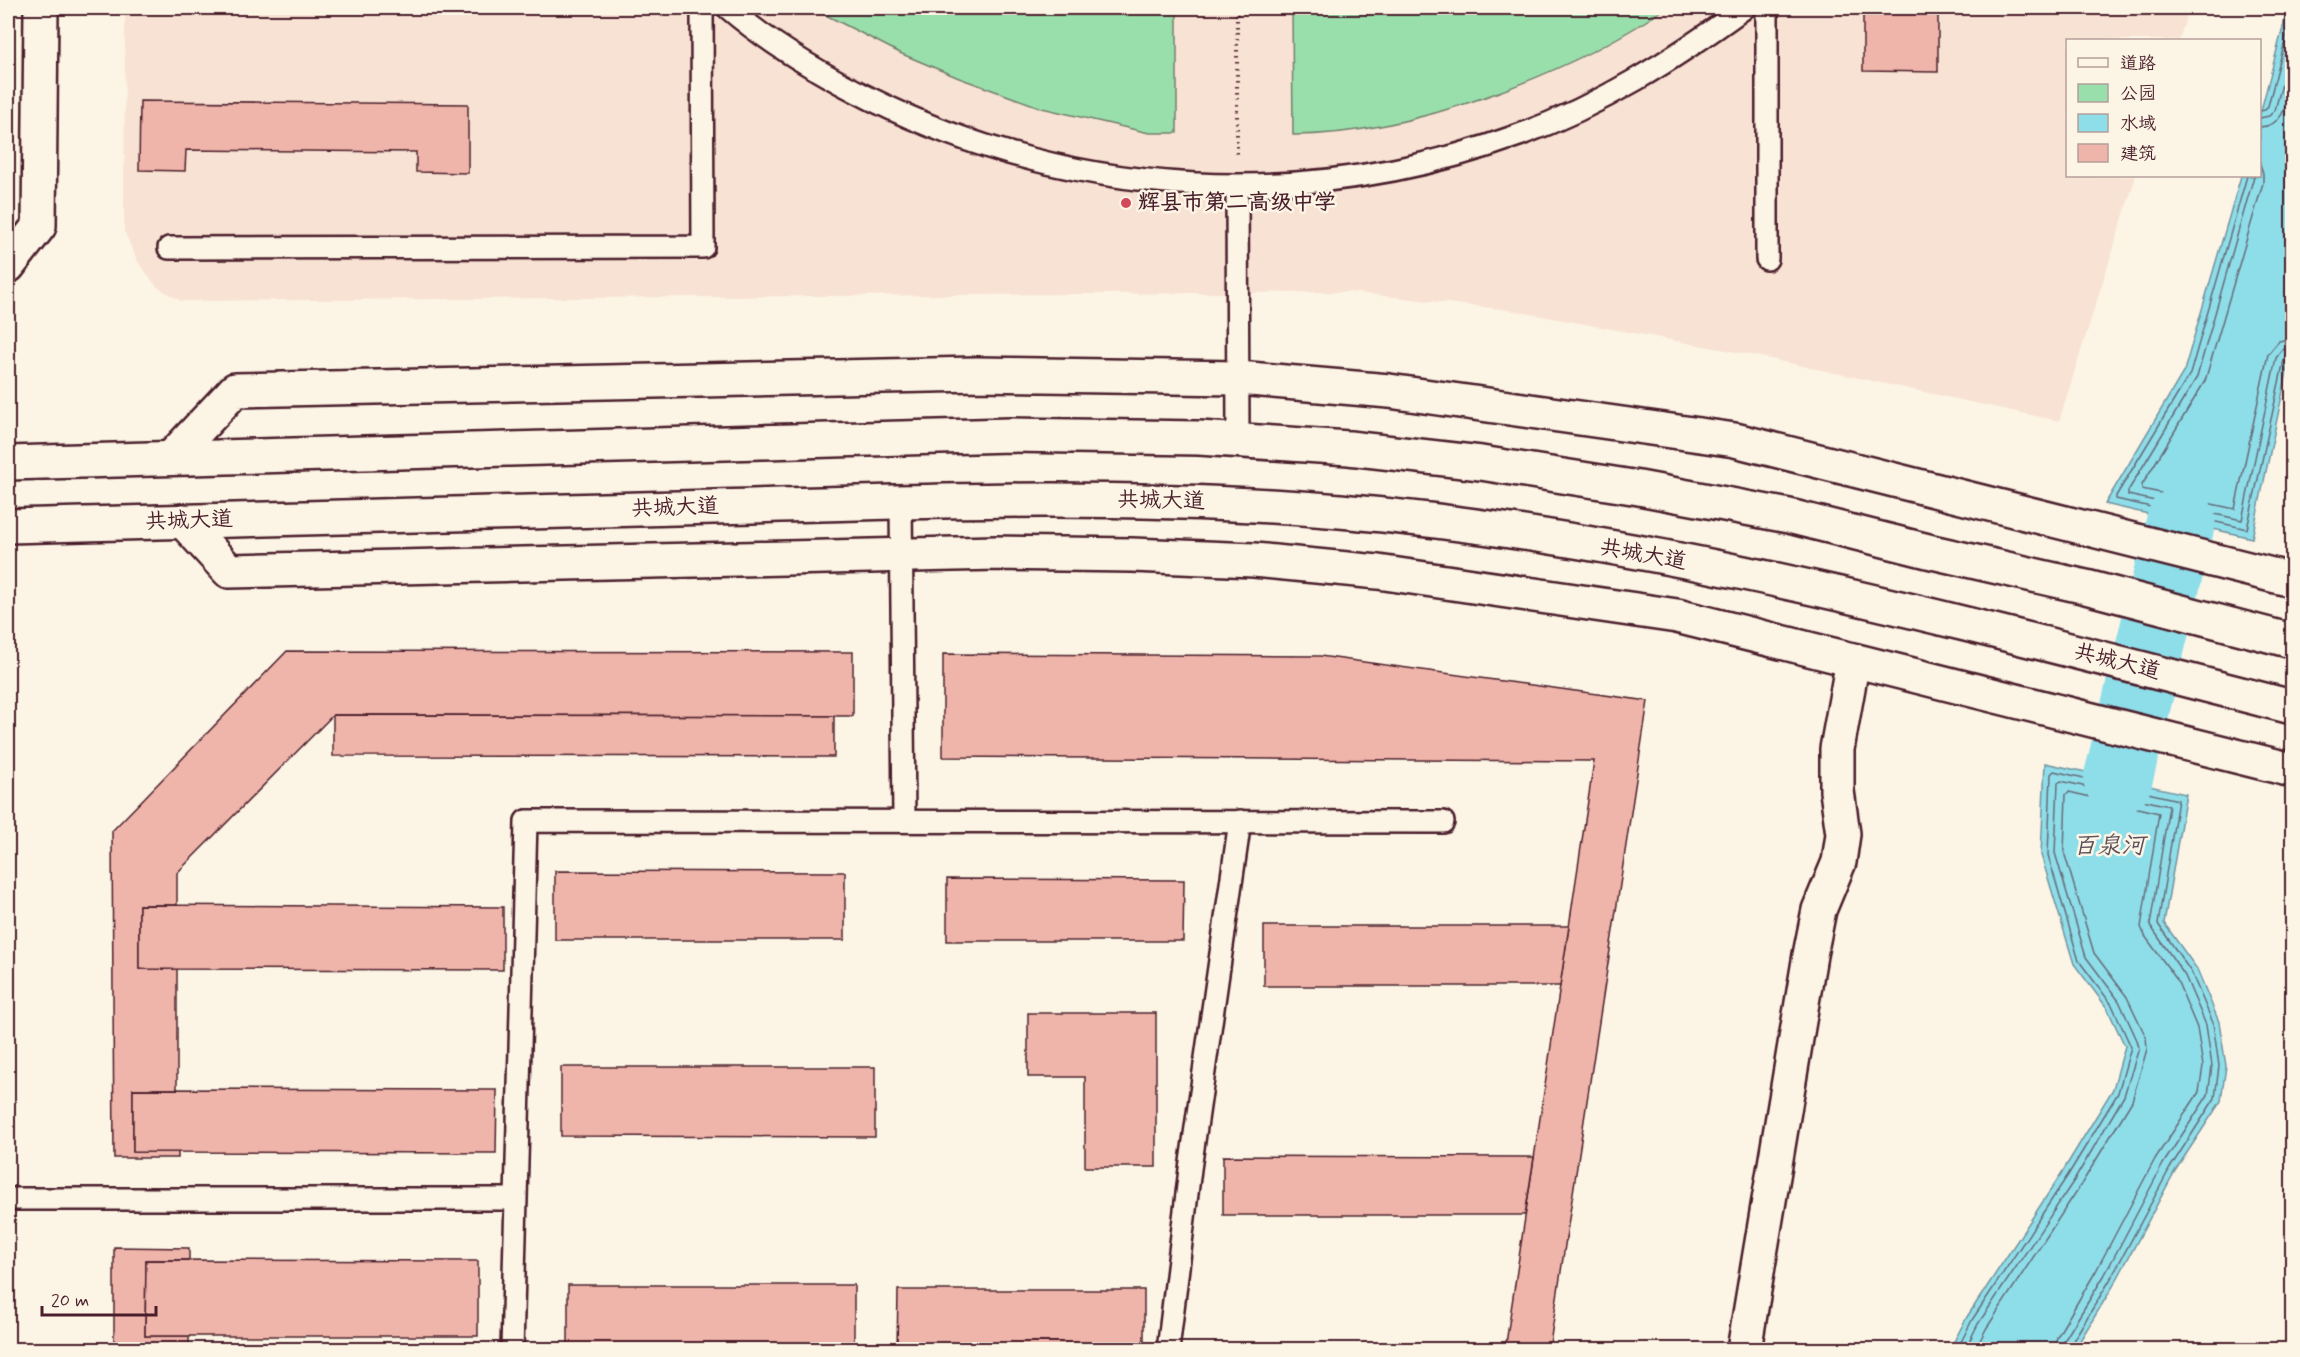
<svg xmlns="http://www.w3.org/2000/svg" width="2300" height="1357" viewBox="0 0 2300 1357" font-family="Mynerve,'LXGW WenKai TC',sans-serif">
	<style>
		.built { fill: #f8e2d3 }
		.green { fill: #99dfac; stroke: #727f6c; stroke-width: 1.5 }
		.water { fill: #8edeea; stroke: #73929e; stroke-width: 1.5 }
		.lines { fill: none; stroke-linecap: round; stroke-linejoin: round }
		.shore { stroke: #656b77; stroke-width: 1.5 }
		.river { stroke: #8edeea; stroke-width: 69 }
		.building { fill: #efb5aa; stroke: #4a1f2b; stroke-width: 1.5 }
		.lane-casing { stroke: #4a1f2b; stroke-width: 26 }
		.street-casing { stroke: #4a1f2b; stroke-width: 38 }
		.secondary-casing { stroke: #4a1f2b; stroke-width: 38 }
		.path { stroke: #4a1f2b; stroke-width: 4; stroke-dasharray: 1.5 4.5; stroke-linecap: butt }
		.lane { stroke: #fcf5e5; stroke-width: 21 }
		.street { stroke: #fcf5e5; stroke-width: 33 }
		.secondary { stroke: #fcf5e5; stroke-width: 33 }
		.poi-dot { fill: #d1495b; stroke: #fcf5e5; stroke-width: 2 }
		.labels { text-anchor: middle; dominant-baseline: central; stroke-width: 5; stroke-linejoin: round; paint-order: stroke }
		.poi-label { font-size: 22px; font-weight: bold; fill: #4a1f2b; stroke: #fcf5e5; text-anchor: start }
		.street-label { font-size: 22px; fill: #4a1f2b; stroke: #fcf5e5 }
		.water-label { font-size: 24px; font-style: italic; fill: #5b4f5b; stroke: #fcf5e5 }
	</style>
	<rect width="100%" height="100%" fill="#fcf5e5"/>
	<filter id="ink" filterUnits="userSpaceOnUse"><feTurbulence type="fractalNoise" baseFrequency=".0167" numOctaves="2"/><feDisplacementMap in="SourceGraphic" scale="12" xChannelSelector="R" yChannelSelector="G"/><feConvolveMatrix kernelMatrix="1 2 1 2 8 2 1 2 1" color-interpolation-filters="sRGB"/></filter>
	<g filter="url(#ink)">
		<!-- built -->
		<polygon class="built" points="125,8 2189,8 2179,40 2068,40 2068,176 2136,176 2059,421 1747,354 1509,310 1349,292 181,301 157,287 138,262 124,231"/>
		<!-- green -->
		<g class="green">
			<polygon points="812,8 1177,8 1177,133 1149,133 1042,108 959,78 902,54"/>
			<path d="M1292 8H1666C1569 74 1411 135 1293 135Z"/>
		</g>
		<!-- water -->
		<g class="water">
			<polygon points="2288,8 2292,8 2292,348 2252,538 2105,504 2184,371 2241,176 2260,176 2260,114"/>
			<polygon points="2045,763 2186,794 2164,923 2197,969 2219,1022 2226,1066 2221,1101 2175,1171 2115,1283 2075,1349 1950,1349 1967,1317 2063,1171 2113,1089 2125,1046 2107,1008 2074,964 2041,855"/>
		</g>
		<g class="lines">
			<!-- shore -->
			<g class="shore">
				<polyline points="2260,111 2265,110 2268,106 2292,15"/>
				<polyline points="2260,118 2269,116 2275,110 2292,47"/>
				<path d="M2260 127C2285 126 2287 101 2292 81"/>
				<polyline points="2260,164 2263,173 2263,183 2205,381 2142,485 2142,489 2235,509 2268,354 2279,341 2292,338"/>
				<polyline points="2247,176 2190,374 2116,496 2116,499 2247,529 2284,360 2287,356 2292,355"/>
				<polyline points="2254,176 2197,377 2128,491 2128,495 2242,520 2276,358 2282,350 2292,347"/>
				<polyline points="1957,1350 1972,1320 2068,1175 2118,1093 2131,1047 2112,1005 2079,961 2048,855 2051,774 2054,771 2178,800 2158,924 2191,972 2213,1023 2219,1066 2215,1098 2170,1168 2110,1280 2071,1344 2070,1350"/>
				<polyline points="1965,1350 1978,1324 2075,1179 2124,1096 2139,1048 2137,1040 2119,1001 2086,957 2055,853 2058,783 2061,781 2169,806 2150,925 2185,976 2206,1025 2212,1066 2208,1095 2163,1164 2104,1276 2064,1341 2063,1350"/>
				<polyline points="1975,1350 1986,1329 2082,1183 2132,1101 2147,1049 2146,1037 2127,997 2094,953 2064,852 2066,794 2069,792 2159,813 2141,927 2145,936 2177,980 2197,1028 2203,1066 2199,1092 2155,1159 2096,1271 2057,1337 2054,1350"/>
			</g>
			<!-- river -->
			<polyline class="river" points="2118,779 2181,521"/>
		</g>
		<!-- building -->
		<g class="building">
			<polygon points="1863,8 1938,8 1938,72 1863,71"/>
			<polygon points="140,101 468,104 468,173 416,172 416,152 186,150 185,171 139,170"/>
			<polygon points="287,651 853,652 853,716 333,715 177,873 177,905 139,905 139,969 177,969 177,1089 133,1089 133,1152 178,1152 178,1158 114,1158 112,831"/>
			<polygon points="943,654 1320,656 1648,701 1549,1350 1505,1350 1594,761 943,757"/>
			<polygon points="333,715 834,716 834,757 333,756"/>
			<polygon points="555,871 845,872 845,940 555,940"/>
			<polygon points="947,879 1184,880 1183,941 947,941"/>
			<polygon points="139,905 503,907 503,970 139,969"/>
			<polygon points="1264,926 1569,926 1560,986 1264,986"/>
			<polygon points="1028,1013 1156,1013 1156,1167 1085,1167 1085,1077 1028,1077"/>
			<polygon points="561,1067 875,1067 875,1137 561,1136"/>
			<polygon points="133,1089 497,1090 496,1153 133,1152"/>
			<polygon points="1223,1156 1534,1157 1525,1215 1223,1215"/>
			<polygon points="114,1247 189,1248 189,1260 146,1260 145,1336 189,1336 189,1350 114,1350"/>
			<polygon points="146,1260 478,1261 478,1336 145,1336"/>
			<polygon points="568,1285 854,1285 854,1350 568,1349"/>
			<polygon points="898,1290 1144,1290 1144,1350 897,1350"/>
		</g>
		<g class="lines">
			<defs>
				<g id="lane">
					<path d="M728 8C770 44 821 74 871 99 1073 200 1308 212 1519 135 1602 105 1674 59 1744 8"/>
					<polyline points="1767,8 1767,259"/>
					<polyline points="1237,186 1238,440"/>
					<polyline points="169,248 703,247 702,8"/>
					<polyline points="901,502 904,821"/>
					<polyline points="8,1199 515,1199"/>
					<polyline points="512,1350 526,821 1443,822"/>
					<polyline points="1168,1350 1190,1169 1240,821"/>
				</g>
				<g id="street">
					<polyline points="8,266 39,226 41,8"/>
					<polyline points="171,458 235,390 977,374 1238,378 1389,391 1735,440 2292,580"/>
					<polyline points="183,521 229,571 996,553 1132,555 1254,560 1378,572 1677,616 2292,770"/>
					<polyline points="1744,1350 1810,955 1819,910 1839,862 1843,834 1837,791 1837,749 1853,660"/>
				</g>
				<g id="secondary">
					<polyline points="8,463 1010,435 1199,438 1349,448 1481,463 1639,488 1789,516 1932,552 2086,587 2292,641"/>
					<path d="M8 526C243 520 479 513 714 507 923 501 1131 493 1340 511 1662 538 1980 628 2292 707"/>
				</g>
			</defs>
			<!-- lane casing -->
			<use href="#lane" class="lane-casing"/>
			<!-- street casing -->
			<use href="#street" class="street-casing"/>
			<!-- secondary casing -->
			<use href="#secondary" class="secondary-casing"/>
			<!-- path -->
			<polyline class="path" points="1237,8 1237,154"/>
			<!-- lane -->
			<use href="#lane" class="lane"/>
			<!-- street -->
			<use href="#street" class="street"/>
			<!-- secondary -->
			<use href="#secondary" class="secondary"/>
		</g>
	</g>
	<!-- markers -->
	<circle class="poi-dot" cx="1126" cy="203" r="6"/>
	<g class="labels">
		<!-- poi labels -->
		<g class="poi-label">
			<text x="1138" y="203">辉县市第二高级中学</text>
		</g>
		<!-- street labels -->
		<g class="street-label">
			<text transform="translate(1161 501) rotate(1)">共城大道</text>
			<text transform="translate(675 508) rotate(-2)">共城大道</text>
			<text transform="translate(189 521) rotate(-2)">共城大道</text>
			<text transform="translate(1643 555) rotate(10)">共城大道</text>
			<text transform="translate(2117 662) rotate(14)">共城大道</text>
		</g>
		<!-- water labels -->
		<g class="water-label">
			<text x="2109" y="846">百泉河</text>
		</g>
	</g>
	<!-- margin -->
	<rect width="2300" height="1357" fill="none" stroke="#fcf5e5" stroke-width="30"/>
	<rect x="15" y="15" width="2270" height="1327" fill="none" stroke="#4a1f2b" stroke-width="2" filter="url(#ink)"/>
	<!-- legend -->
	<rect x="2066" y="39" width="195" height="138" fill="#fcf5e5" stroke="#b59f9b" stroke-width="1.5"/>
	<rect x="2078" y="58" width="30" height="9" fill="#fcf5e5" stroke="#b59f9b" stroke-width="1.5"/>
	<text x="2120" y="69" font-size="18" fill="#4a1f2b">道路</text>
	<rect x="2078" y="84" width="30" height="18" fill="#99dfac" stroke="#b59f9b" stroke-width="1.5"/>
	<text x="2120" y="99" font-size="18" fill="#4a1f2b">公园</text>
	<rect x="2078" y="114" width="30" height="18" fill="#8edeea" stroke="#b59f9b" stroke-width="1.5"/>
	<text x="2120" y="129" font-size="18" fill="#4a1f2b">水域</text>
	<rect x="2078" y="144" width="30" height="18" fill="#efb5aa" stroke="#b59f9b" stroke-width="1.5"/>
	<text x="2120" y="159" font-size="18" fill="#4a1f2b">建筑</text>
	<!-- scale -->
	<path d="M42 1306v9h114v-9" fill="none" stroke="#4a1f2b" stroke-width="3"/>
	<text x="51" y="1306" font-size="18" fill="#4a1f2b" stroke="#fcf5e5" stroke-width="4.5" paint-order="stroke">20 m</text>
</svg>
